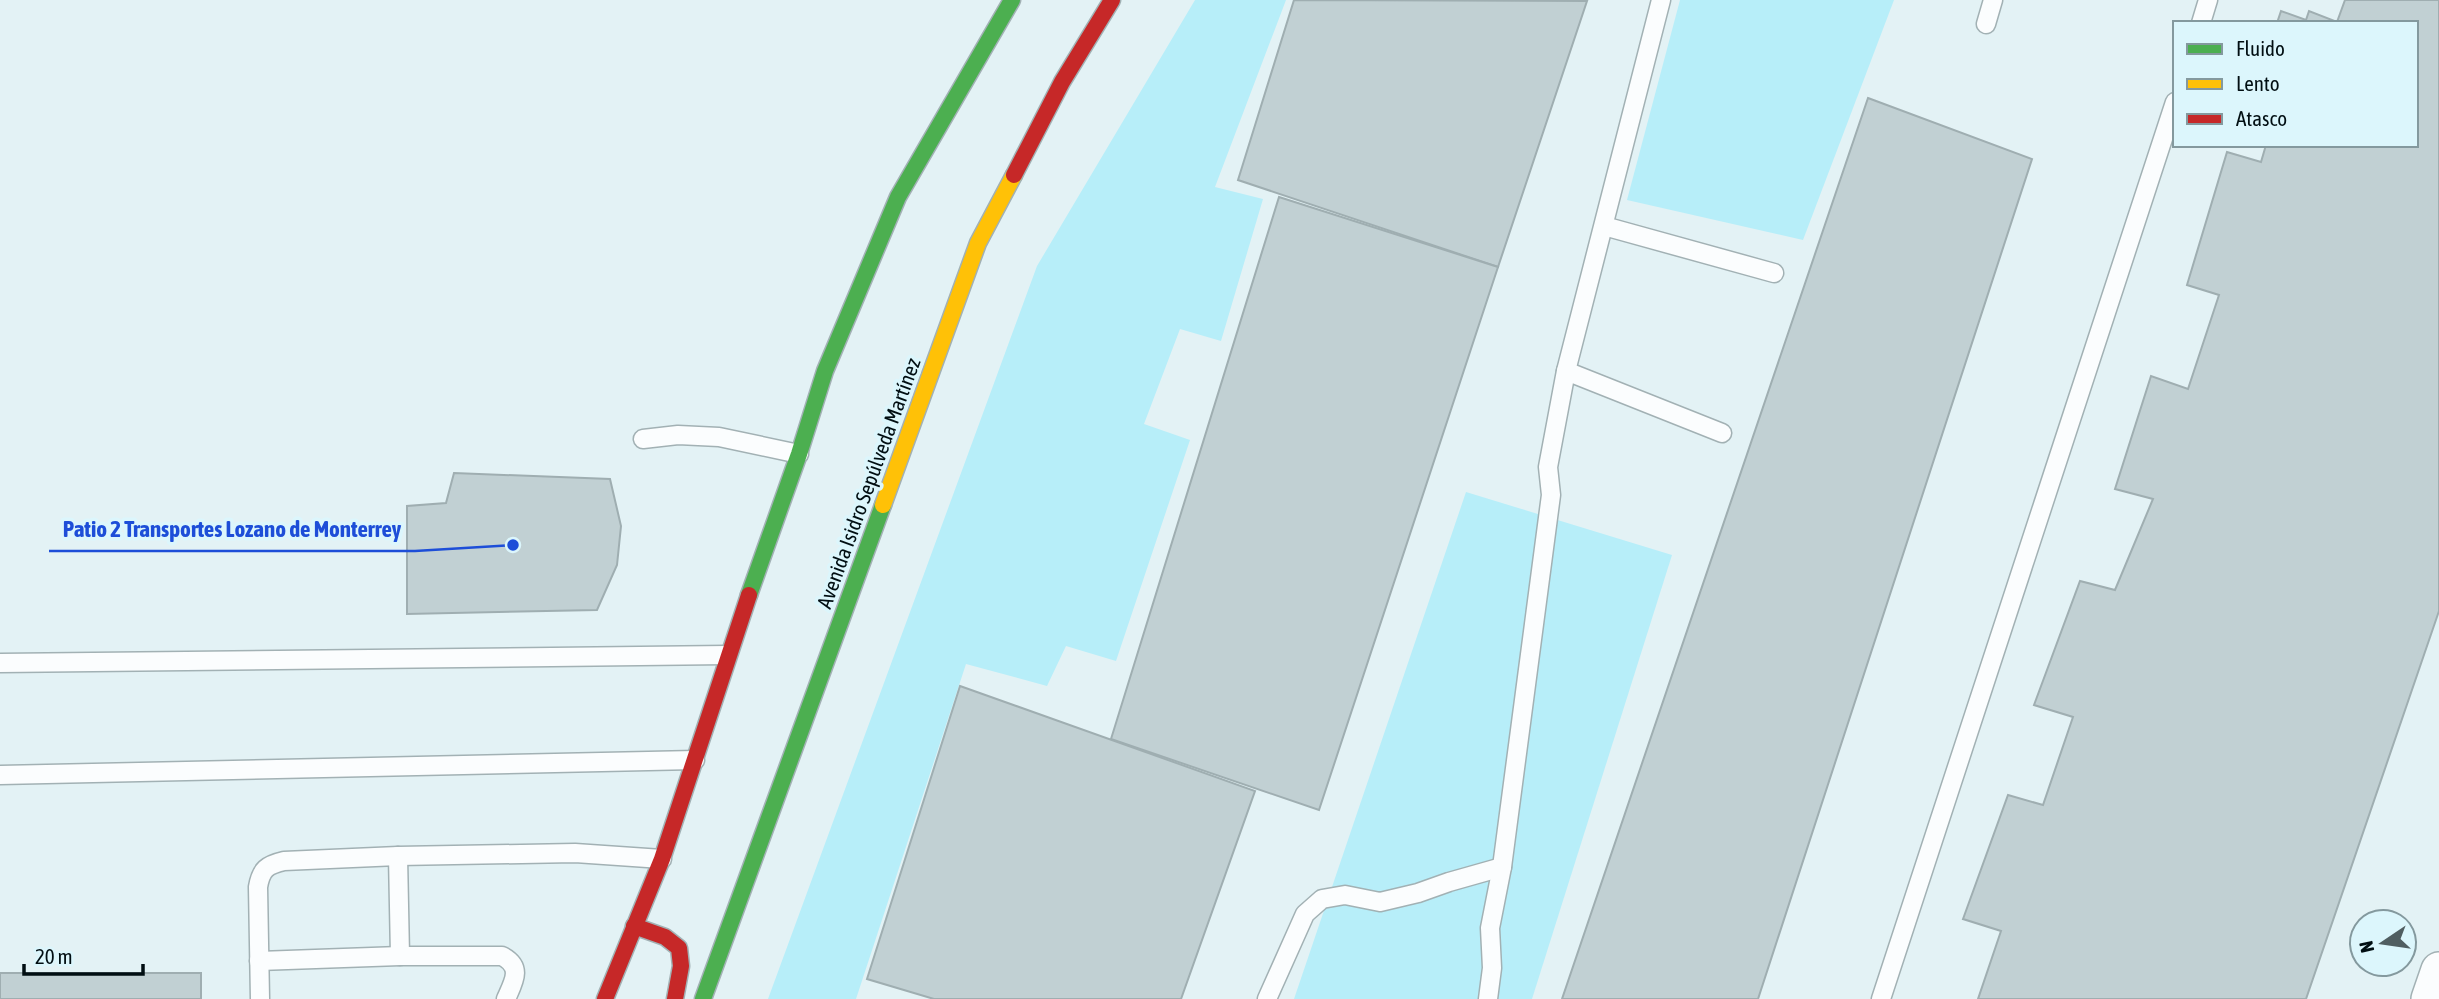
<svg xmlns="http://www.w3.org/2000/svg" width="2439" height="999" viewBox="0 0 2439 999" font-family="'Asap Condensed',sans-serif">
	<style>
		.green { fill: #b7eef9 }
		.building { fill: #c1d0d3; stroke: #9faeb1; stroke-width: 2 }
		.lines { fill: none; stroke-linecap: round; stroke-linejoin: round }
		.lane-casing { stroke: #a2b1b4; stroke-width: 21 }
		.street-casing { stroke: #a2b1b4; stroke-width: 38 }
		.fast-casing { stroke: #a2b1b4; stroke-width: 19 }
		.slow-casing { stroke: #a2b1b4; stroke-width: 19 }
		.jam-casing { stroke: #a2b1b4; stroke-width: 19 }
		.lane { stroke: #fbfdfe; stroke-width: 18 }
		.street { stroke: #fbfdfe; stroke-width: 35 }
		.fast { stroke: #4caf50; stroke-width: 16 }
		.slow { stroke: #ffc107; stroke-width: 16 }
		.jam { stroke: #c62828; stroke-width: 16 }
		.labels { text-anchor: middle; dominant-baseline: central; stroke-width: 7; stroke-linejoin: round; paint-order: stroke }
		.street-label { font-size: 21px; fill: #010e12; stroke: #dcf6fc }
		.leader { fill: none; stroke: #1d4ed8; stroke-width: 2.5 }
		.callout-dot { fill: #1d4ed8; stroke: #dcf6fc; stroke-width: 2.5 }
		.callout-label { font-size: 23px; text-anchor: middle; font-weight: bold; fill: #1d4ed8; stroke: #dcf6fc; stroke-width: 7; stroke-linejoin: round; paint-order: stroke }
	</style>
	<rect width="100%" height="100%" fill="#e3f2f5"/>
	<!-- green -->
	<g class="green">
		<polygon points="1195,0 1286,0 1215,187 1263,199 1221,341 1180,329 1144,424 1190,440 1116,661 1066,646 1047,686 966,664 856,999 768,999 1037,266"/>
		<polygon points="1680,0 1894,0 1803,240 1627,200"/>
		<polygon points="1466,492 1672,555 1532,999 1294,999"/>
	</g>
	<!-- building -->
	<g class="building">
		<polygon points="1294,0 1587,1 1498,267 1238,180"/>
		<polygon points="2345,0 2439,0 2439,611 2306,999 1978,999 2001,931 1963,919 2008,795 2043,805 2073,717 2034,705 2080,581 2115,590 2153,499 2115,489 2151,376 2188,389 2219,295 2187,285 2227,152 2261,162 2266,145 2416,145 2416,23 2277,23 2281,11 2306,20 2309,11 2337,22"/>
		<polygon points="1868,98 2032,159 1758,999 1562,999"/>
		<polygon points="1279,197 1498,267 1319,810 1111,739"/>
		<polygon points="454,473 610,479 621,526 617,565 597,610 407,614 407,506 446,503"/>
		<polygon points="960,686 1255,791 1181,999 934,999 867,979"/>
		<rect x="0" y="973" width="201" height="26"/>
	</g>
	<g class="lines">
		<defs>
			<g id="lane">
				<polyline points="2201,23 2208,0"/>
				<polyline points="1986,24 1993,0"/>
				<polyline points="1604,226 1774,273"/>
				<polyline points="1566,371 1722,433"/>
				<polyline points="643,439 678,435 719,437 799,454"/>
				<polyline points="0,663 727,655"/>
				<polyline points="0,775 695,760"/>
				<polyline points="398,856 400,956"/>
				<path d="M259 961 400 956H502C523 967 514 981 506 999"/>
				<path d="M260 999 258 887C261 869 267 865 284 861L398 856 575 853 662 859"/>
				<polyline points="1267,999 1305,914 1322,899 1345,895 1380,902 1418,893 1449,882 1502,867"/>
				<polyline points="1488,999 1492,968 1490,928 1502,867 1551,495 1548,467 1566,371 1661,0"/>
				<polyline points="1881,999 2175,102"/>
			</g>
			<polyline id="street" points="2429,999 2439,970"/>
			<g id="fast">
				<polyline points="749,595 799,454 825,371 898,197 1012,0"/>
				<polyline points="703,999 883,505"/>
			</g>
			<polyline id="slow" points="883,505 978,243 1014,175"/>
			<g id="jam">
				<polyline points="1014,175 1062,82 1112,0"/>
				<polyline points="634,926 665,937 679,948 681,966 675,999"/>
				<polyline points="605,999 662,859 749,595"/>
			</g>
		</defs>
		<!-- lane casing -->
		<use href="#lane" class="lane-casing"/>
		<!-- street casing -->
		<use href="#street" class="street-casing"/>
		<!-- fast casing -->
		<use href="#fast" class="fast-casing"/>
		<!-- slow casing -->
		<use href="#slow" class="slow-casing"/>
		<!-- jam casing -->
		<use href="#jam" class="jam-casing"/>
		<!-- lane -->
		<use href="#lane" class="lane"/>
		<!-- street -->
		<use href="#street" class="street"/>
		<!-- fast -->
		<use href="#fast" class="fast"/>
		<!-- slow -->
		<use href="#slow" class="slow"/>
		<!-- jam -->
		<use href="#jam" class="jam"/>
	</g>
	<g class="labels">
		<!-- street labels -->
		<g class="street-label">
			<text transform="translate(868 483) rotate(-70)">Avenida Isidro Sepúlveda Martínez</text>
		</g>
	</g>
	<!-- callouts -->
	<path class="leader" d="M513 545L415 551H49"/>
	<circle class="callout-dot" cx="513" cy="545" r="7"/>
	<g class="callout-label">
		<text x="232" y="537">Patio 2 Transportes Lozano de Monterrey</text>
	</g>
	<!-- legend -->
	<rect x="2173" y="21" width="245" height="126" fill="#dcf6fc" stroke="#84999e" stroke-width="2"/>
	<rect x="2187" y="44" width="35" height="10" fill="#4caf50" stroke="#84999e" stroke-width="2"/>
	<text x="2236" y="56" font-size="21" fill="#010e12">Fluido</text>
	<rect x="2187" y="79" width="35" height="10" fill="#ffc107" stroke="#84999e" stroke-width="2"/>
	<text x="2236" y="91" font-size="21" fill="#010e12">Lento</text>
	<rect x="2187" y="114" width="35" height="10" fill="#c62828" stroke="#84999e" stroke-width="2"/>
	<text x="2236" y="126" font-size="21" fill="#010e12">Atasco</text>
	<!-- north arrow -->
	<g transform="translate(2383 943) rotate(257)"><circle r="33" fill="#dcf6fc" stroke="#84999e" stroke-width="2"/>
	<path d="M0-5L12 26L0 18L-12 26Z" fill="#505e61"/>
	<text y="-10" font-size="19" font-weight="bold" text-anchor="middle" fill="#010e12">N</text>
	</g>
	<!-- scale -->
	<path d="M24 964v10h119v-10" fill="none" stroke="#010e12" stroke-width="3.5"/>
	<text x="35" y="964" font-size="21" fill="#010e12" stroke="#dcf6fc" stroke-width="5" paint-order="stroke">20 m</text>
</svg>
